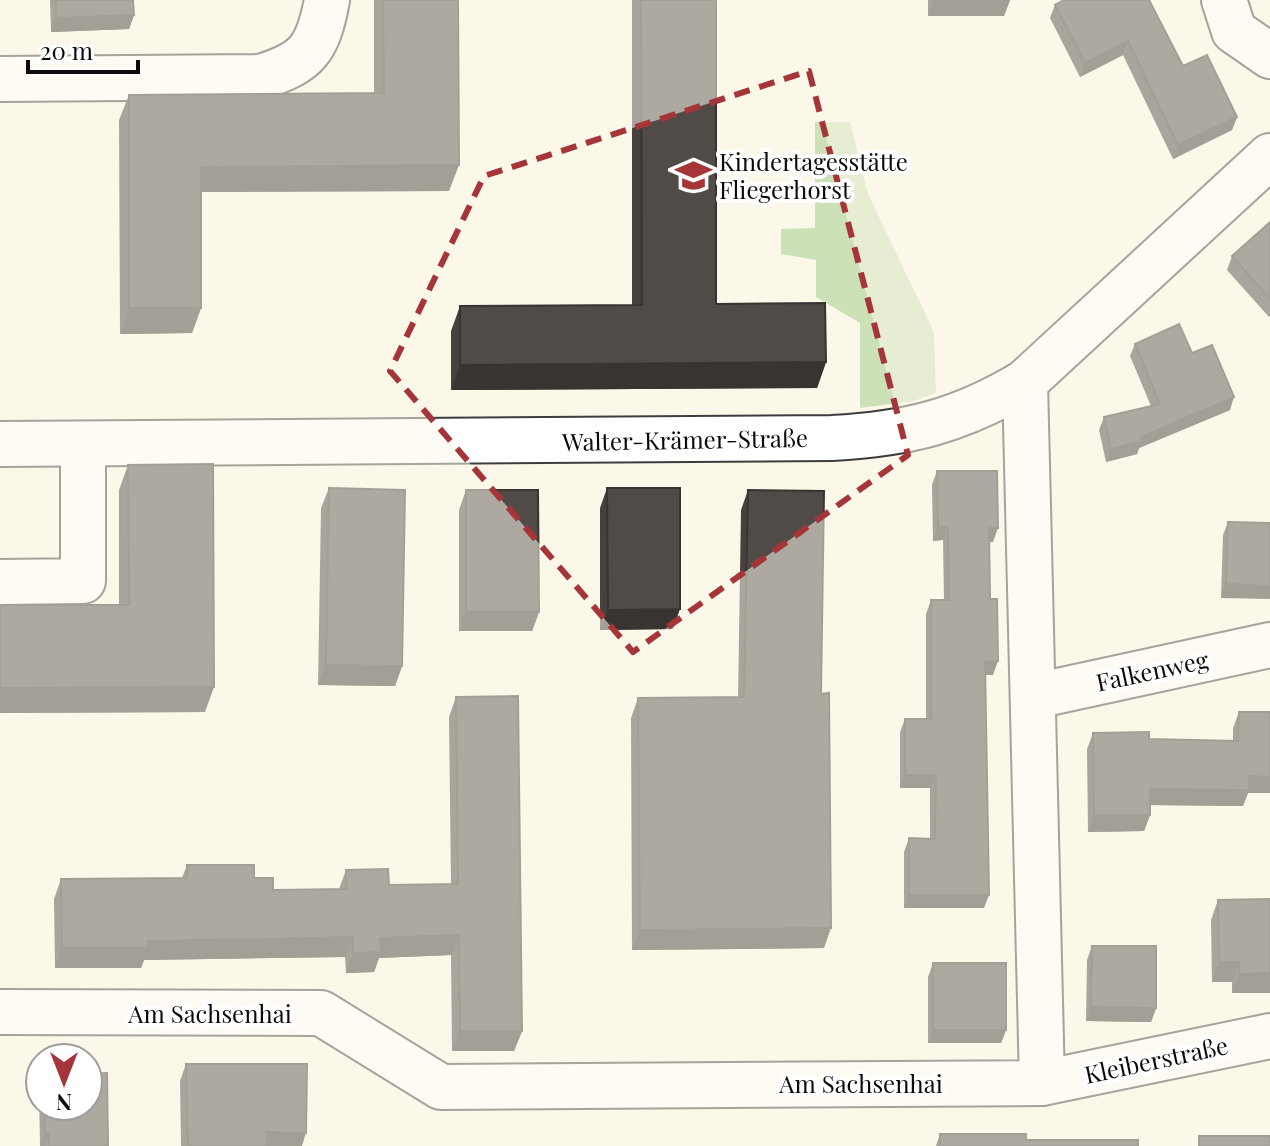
<svg xmlns="http://www.w3.org/2000/svg" width="1270" height="1146" viewBox="0 0 1270 1146" font-family="'Playfair Display',serif">
	<style>
		.green { fill: #cde1b8 }
		.lines { fill: none; stroke-linecap: round; stroke-linejoin: round }
		.minor-casing { stroke: #3d3d3d; stroke-width: 48 }
		.minor { stroke: #fff; stroke-width: 44 }
		.wall { fill: #46403e }
		.shaded-wall { fill: #393432 }
		.building { fill: #514b48; stroke: #393432; stroke-width: 2 }
		.marked { fill: none; stroke: #a6353a; stroke-width: 6; stroke-dasharray: 16 10; stroke-linejoin: round }
		.labels { text-anchor: middle; dominant-baseline: central; stroke-width: 8; stroke-linejoin: round; paint-order: stroke }
		.poi-label { font-size: 24px; fill: #0a0a0a; stroke: #fff; text-anchor: start }
		.street-label { font-size: 24px; fill: #0a0a0a; stroke: #fff }
	</style>
	<rect width="100%" height="100%" fill="#fcf8e9"/>
	<!-- green -->
	<polygon class="green" points="815,122 850,122 868,194 934,332 936,393 914,401 860,408 860,323 816,297 816,260 781,254 781,229 815,228"/>
	<g class="lines">
		<defs>
			<g id="minor">
				<polyline points="1224,0 1234,31 1270,56"/>
				<path d="M0 79 260 77C308 63 318 48 327 0"/>
				<path d="M0 444 832 438C908 434 960 421 1025 382L1270 156"/>
				<polyline points="0,582 83,581 83,444"/>
				<polyline points="1035,696 1270,645"/>
				<polyline points="0,1012 321,1013 441,1087 1042,1083 1025,382"/>
				<polyline points="1042,1083 1270,1036"/>
			</g>
		</defs>
		<!-- minor casing -->
		<use href="#minor" class="minor-casing"/>
		<!-- minor -->
		<use href="#minor" class="minor"/>
	</g>
	<!-- wall -->
	<g class="wall">
		<polygon points="50,0 133,0 134,15 129,29 51,32"/>
		<polygon points="374,0 458,0 449,191 201,192 201,308 192,333 120,334 119,120 129,95 374,93"/>
		<polygon points="632,0 716,0 716,304 826,362 817,388 451,390 451,331 460,306 632,305"/>
		<polygon points="928,0 1010,0 1004,16 928,16"/>
		<polygon points="1055,5 1183,66 1237,117 1232,130 1173,159 1123,55 1080,77 1050,18"/>
		<polygon points="1270,222 1270,316 1269,317 1227,270 1232,256"/>
		<polygon points="1135,344 1192,353 1230,410 1139,448 1137,454 1106,462 1099,430 1104,417 1151,406 1130,356"/>
		<polygon points="128,465 205,712 0,713 0,605 119,605 119,490"/>
		<polygon points="937,471 993,542 989,542 993,675 985,675 984,908 904,908 904,852 909,838 930,839 930,788 900,788 900,732 905,719 926,719 926,614 931,600 944,600 943,540 933,541 932,485"/>
		<polygon points="329,488 402,666 395,686 318,685 321,508"/>
		<polygon points="607,488 673,629 600,630 600,508"/>
		<polygon points="466,490 539,612 532,631 459,631 459,510"/>
		<polygon points="748,490 821,694 824,948 632,950 631,718 638,698 738,698 741,510"/>
		<polygon points="1228,522 1270,523 1221,598 1223,535"/>
		<polygon points="456,697 522,1031 514,1051 452,1051 451,955 379,958 374,972 346,973 345,957 144,960 141,968 55,968 54,899 61,879 182,878 187,865 254,878 273,890 339,889 346,870 389,885 451,884 449,717"/>
		<polygon points="1239,712 1270,712 1270,793 1248,793 1243,806 1150,805 1150,815 1144,831 1088,832 1087,749 1093,733 1149,739 1233,741 1233,728"/>
		<polygon points="1270,899 1270,993 1232,993 1232,982 1212,982 1211,920 1218,900"/>
		<polygon points="1092,946 1156,1008 1151,1022 1086,1021 1087,960"/>
		<polygon points="933,963 1006,1030 1001,1043 928,1043 928,977"/>
		<polygon points="186,1064 302,1146 181,1146 180,1081"/>
		<polygon points="40,1085 40,1106 88,1106 108,1146 40,1146 39,1088"/>
		<polygon points="940,1134 1026,1140 1138,1146 936,1146"/>
	</g>
	<!-- shaded-wall -->
	<g class="shaded-wall">
		<polygon points="934,0 1010,0 1004,16 928,16"/>
		<polygon points="134,15 129,29 51,32 56,18"/>
		<polygon points="1128,41 1123,55 1080,77 1085,63"/>
		<polygon points="1237,117 1232,130 1173,159 1178,145"/>
		<polygon points="459,165 449,191 192,192 201,167"/>
		<polygon points="129,308 201,308 192,333 120,334"/>
		<polygon points="826,362 817,388 451,390 460,365"/>
		<polygon points="1234,397 1230,410 1139,448 1137,454 1106,462 1111,449"/>
		<polygon points="938,527 948,527 943,540 933,541"/>
		<polygon points="989,528 998,528 993,542 984,542"/>
		<polygon points="1226,584 1270,586 1270,599 1221,598"/>
		<polygon points="680,609 673,629 600,630 608,610"/>
		<polygon points="466,612 539,612 532,631 459,631"/>
		<polygon points="998,661 993,675 980,675 985,662"/>
		<polygon points="326,665 402,666 395,686 318,685"/>
		<polygon points="214,687 205,712 0,713 0,688"/>
		<polygon points="905,775 936,775 930,788 900,788"/>
		<polygon points="1249,776 1270,777 1270,793 1248,793 1243,806 1144,805 1150,789"/>
		<polygon points="1094,815 1150,815 1144,831 1088,832"/>
		<polygon points="909,895 989,895 984,908 904,908"/>
		<polygon points="831,928 824,948 632,950 640,930"/>
		<polygon points="459,935 451,955 379,958 374,972 346,973 353,953 380,938"/>
		<polygon points="353,937 345,957 144,960 141,968 55,968 62,948 148,941"/>
		<polygon points="1219,962 1239,962 1232,982 1212,982"/>
		<polygon points="1270,973 1270,993 1232,993 1239,974"/>
		<polygon points="1091,1007 1156,1008 1151,1022 1086,1021"/>
		<polygon points="933,1030 1006,1030 1001,1043 928,1043"/>
		<polygon points="460,1031 522,1031 514,1051 452,1051"/>
		<polygon points="266,1132 306,1133 302,1146 261,1146"/>
		<polygon points="49,1133 45,1146 40,1146 45,1134"/>
	</g>
	<!-- building -->
	<g class="building">
		<polygon points="56,0 133,0 134,15 56,18"/>
		<polygon points="383,0 458,0 459,165 201,167 201,308 129,308 129,95 384,93"/>
		<polygon points="641,0 716,0 716,304 825,303 826,362 460,365 460,306 642,305"/>
		<polygon points="1064,0 1149,0 1183,66 1207,55 1237,117 1178,145 1128,41 1085,63 1055,5"/>
		<polygon points="1270,222 1270,299 1232,256"/>
		<polygon points="1179,324 1192,353 1212,345 1234,397 1141,437 1142,441 1111,449 1104,417 1160,404 1135,344"/>
		<polygon points="213,464 214,687 0,688 0,605 129,605 128,465"/>
		<polygon points="937,471 997,471 998,528 989,528 990,599 997,599 998,661 985,662 989,895 909,895 909,838 935,839 936,775 905,775 905,719 931,719 931,600 949,600 948,527 938,527"/>
		<polygon points="329,488 405,490 402,666 326,665"/>
		<polygon points="607,488 680,488 680,609 608,610"/>
		<polygon points="466,490 538,490 539,612 466,612"/>
		<polygon points="748,490 824,491 821,694 829,693 831,928 640,930 638,698 744,697"/>
		<polygon points="1228,522 1270,523 1270,586 1226,584"/>
		<polygon points="518,696 522,1031 460,1031 459,935 380,938 381,952 353,953 353,937 148,941 148,948 62,948 61,879 187,878 187,865 254,865 254,878 273,878 273,890 347,889 346,870 388,869 389,885 458,884 456,697"/>
		<polygon points="1239,712 1270,712 1270,777 1249,776 1249,790 1150,789 1150,815 1094,815 1093,733 1149,732 1149,739 1238,741"/>
		<polygon points="1270,899 1270,973 1239,974 1239,962 1219,962 1218,900"/>
		<polygon points="1092,946 1156,946 1156,1008 1091,1007"/>
		<rect x="933" y="963" width="73" height="67"/>
		<polygon points="186,1064 307,1064 306,1133 266,1132 267,1146 188,1146"/>
		<polygon points="107,1073 108,1146 49,1146 49,1133 45,1134 44,1106 88,1106 88,1074"/>
		<polygon points="940,1134 1026,1134 1026,1140 1138,1140 1138,1146 940,1146"/>
		<rect x="1199" y="1136" width="71" height="10"/>
	</g>
	<!-- marked area -->
	<path d="M0 0H1270V1146H0ZM809 71 908 455 633 652 390 371 484 176Z" fill="#fcf8e9" fill-opacity=".55" fill-rule="evenodd"/>
	<path class="marked" d="M809 71 908 455 633 652 390 371 484 176Z"/>
	<!-- icons -->
	<defs>
		<symbol id="school-bare" viewBox="-9 -9 18 18"><path d="M0-5L7-2L0 1L-7-2ZM-4 1L0 2.5L4 1V4Q0 6-4 4Z" fill="#a6353a" stroke="#fff" stroke-width="2.5" paint-order="stroke"/></symbol>
	</defs>
	<g fill-rule="evenodd">
		<use href="#school-bare" x="668" y="150" width="51" height="51"/>
	</g>
	<g class="labels">
		<!-- poi labels -->
		<g class="poi-label">
			<text x="719" y="161">Kindertagesstätte<tspan x="719" dy="28">Fliegerhorst</tspan></text>
		</g>
		<!-- street labels -->
		<g class="street-label">
			<text transform="translate(685 439) rotate(-1)">Walter-Krämer-Straße</text>
			<text transform="translate(1152 670) rotate(-12)">Falkenweg</text>
			<text x="210" y="1013">Am Sachsenhai</text>
			<text transform="translate(1156 1059) rotate(-12)">Kleiberstraße</text>
			<text x="861" y="1083">Am Sachsenhai</text>
		</g>
	</g>
	<!-- north arrow -->
	<g transform="translate(64 1082) rotate(180)"><circle r="38" fill="#ffffff" stroke="#9d9d9d" stroke-width="2"/>
	<path d="M0-6L14 30L0 20L-14 30Z" fill="#a6353a"/>
	<text y="-12" font-size="22" font-weight="bold" text-anchor="middle" fill="#0a0a0a">N</text>
	</g>
	<!-- scale -->
	<path d="M28 60v12h110v-12" fill="none" stroke="#0a0a0a" stroke-width="4"/>
	<text x="40" y="60" font-size="24" fill="#0a0a0a" stroke="#ffffff" stroke-width="6" paint-order="stroke">20 m</text>
</svg>
